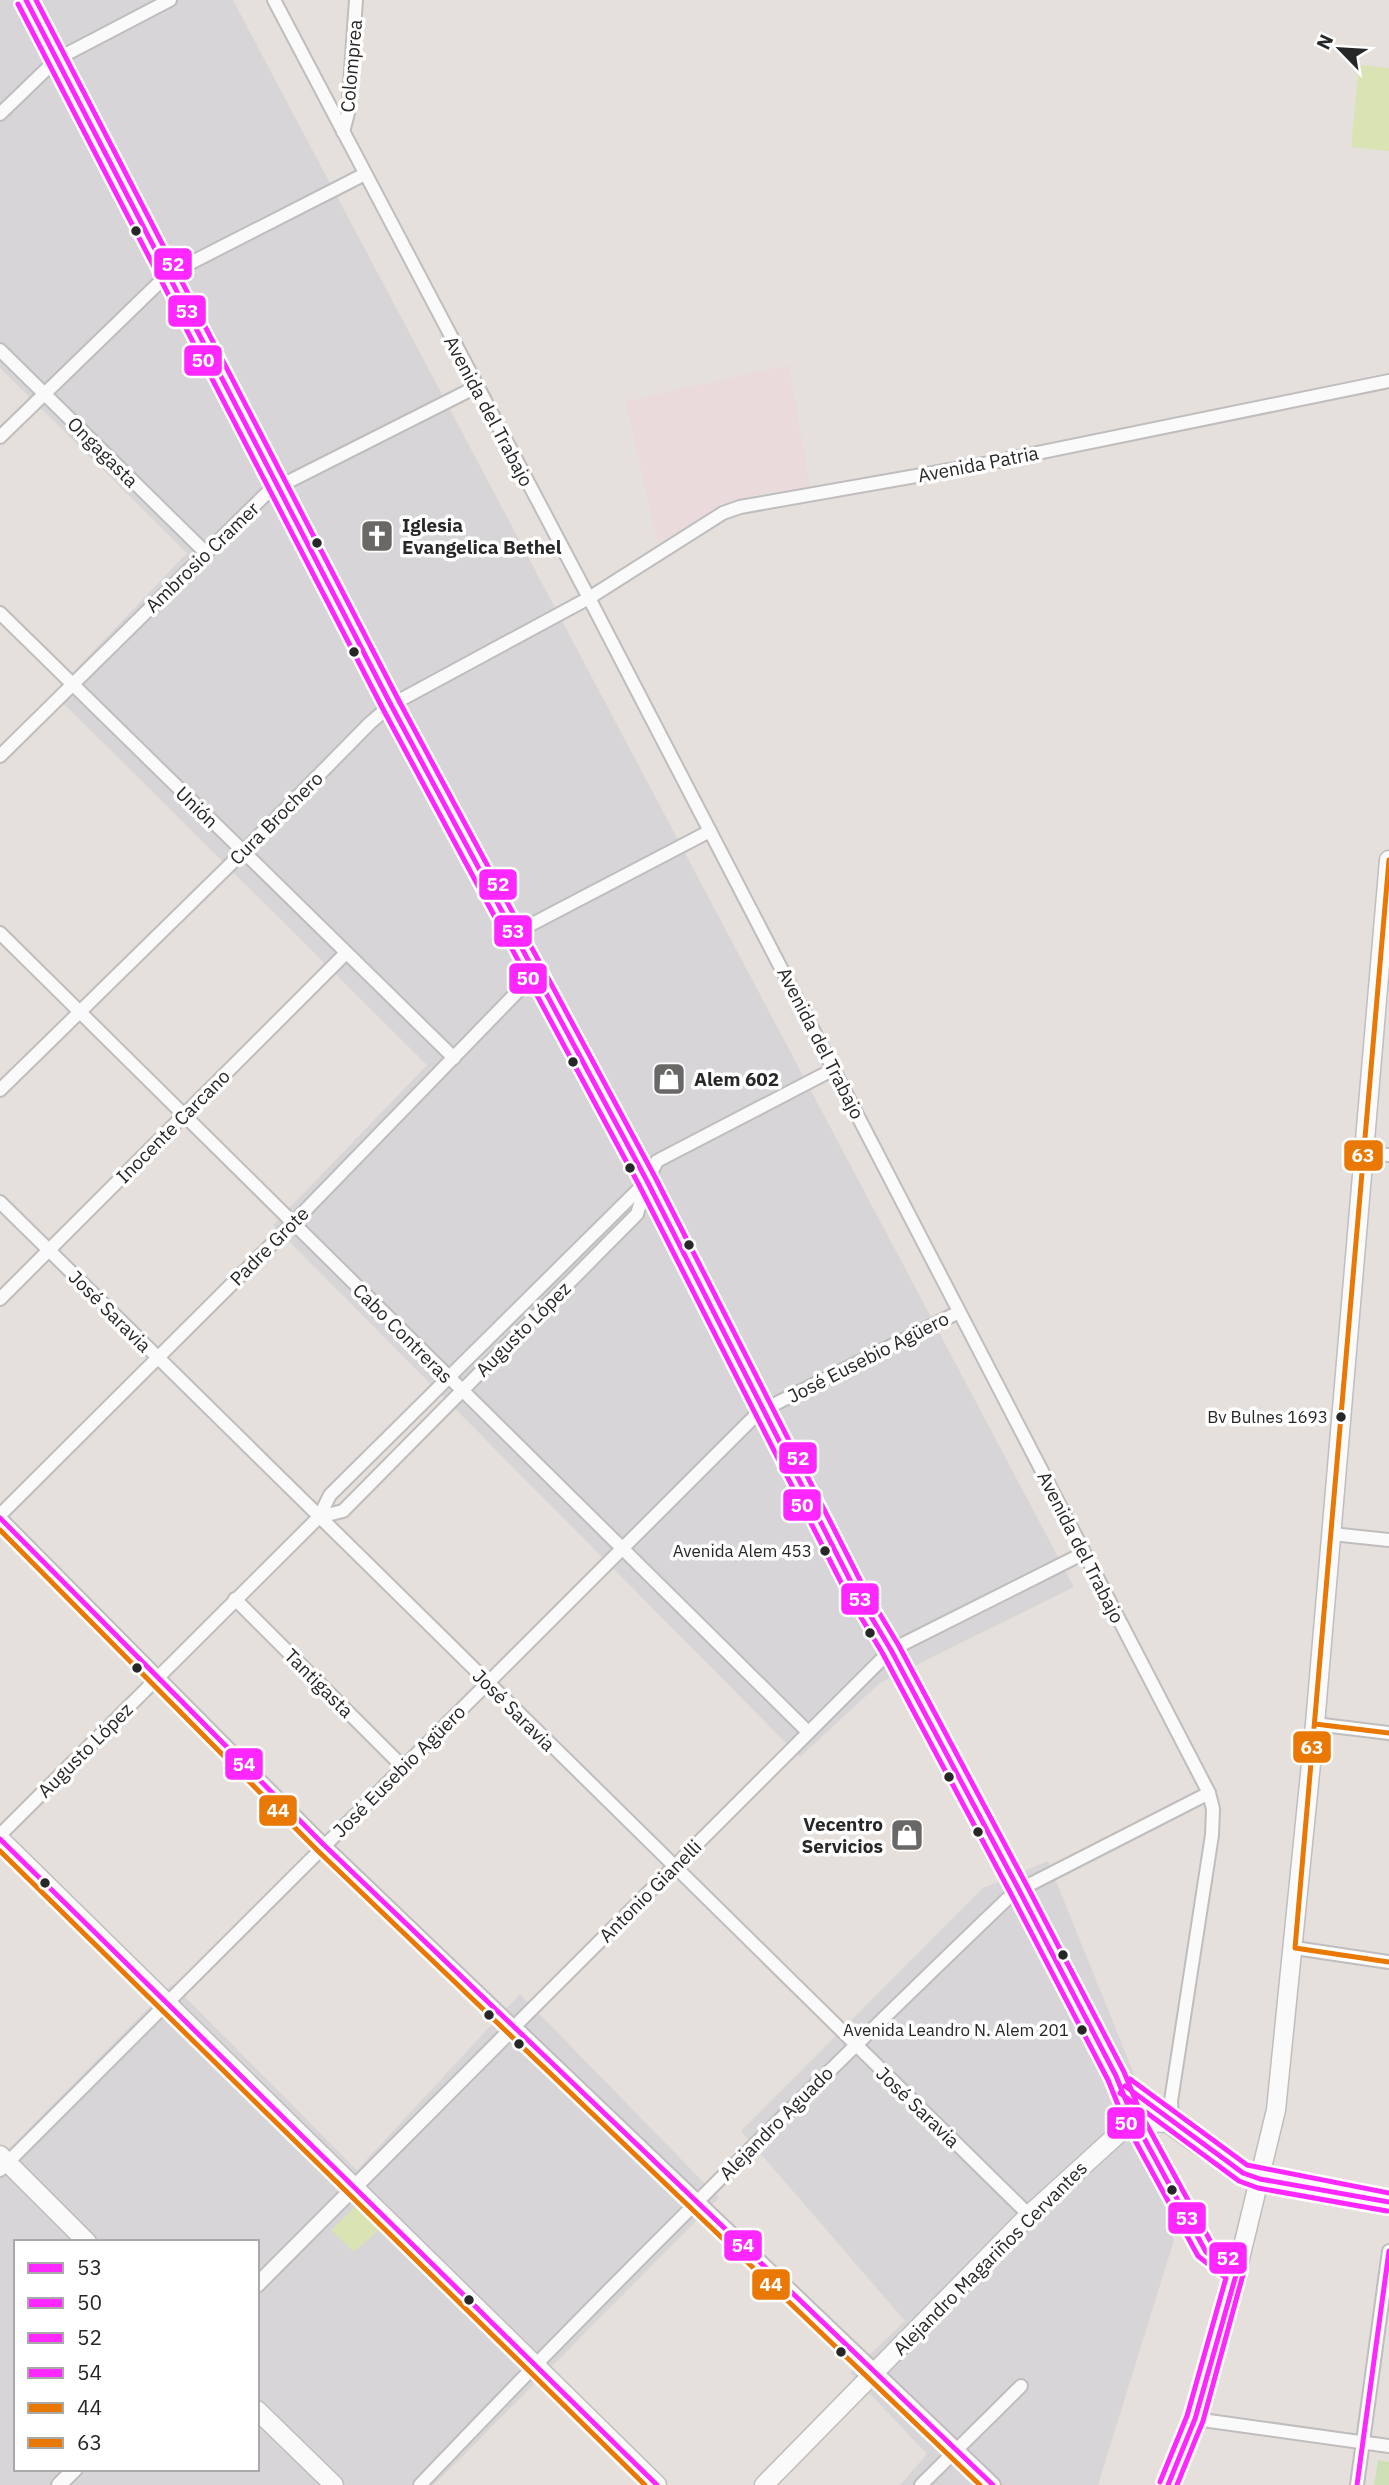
<svg xmlns="http://www.w3.org/2000/svg" width="1389" height="2485" viewBox="0 0 1389 2485" font-family="'IBM Plex Sans',sans-serif">
	<style>
		.industrial { fill: #d8d5d8; fill-rule: evenodd }
		.medical { fill: #ebdadb }
		.green { fill: #cedfb6 }
		.pitch { fill: #dae3b3 }
		.lines { fill: none; stroke-linecap: round; stroke-linejoin: round }
		.minor-casing { stroke: #bfbdbe; stroke-width: 16 }
		.tertiary-casing { stroke: #bfbdbe; stroke-width: 18 }
		.secondary-casing { stroke: #bfbdbe; stroke-width: 21 }
		.minor { stroke: #fbfafa; stroke-width: 12 }
		.tertiary { stroke: #fbfafa; stroke-width: 14 }
		.secondary { stroke: #fbfafa; stroke-width: 18 }
		.bus-1-casing { stroke: #fff; stroke-width: 10 }
		.bus-2-casing { stroke: #fff; stroke-width: 10 }
		.bus-3-casing { stroke: #fff; stroke-width: 10 }
		.bus-4-casing { stroke: #fff; stroke-width: 10 }
		.bus-5-casing { stroke: #fff; stroke-width: 10 }
		.bus-6-casing { stroke: #fff; stroke-width: 10 }
		.bus-1 { stroke: #fe27ff; stroke-width: 5 }
		.bus-2 { stroke: #fe27ff; stroke-width: 5 }
		.bus-3 { stroke: #fe27ff; stroke-width: 5 }
		.bus-4 { stroke: #fe27ff; stroke-width: 5 }
		.bus-5 { stroke: #e97804; stroke-width: 5 }
		.bus-6 { stroke: #e97804; stroke-width: 5 }
		.bus-dot { fill: #272727; stroke: #fff; stroke-width: 2.5 }
		.labels { text-anchor: middle; dominant-baseline: central; stroke-width: 7; stroke-linejoin: round; paint-order: stroke }
		.bus-label { font-size: 17px; fill: #272727; stroke: #fff; text-anchor: end }
		.street-label { font-size: 19px; fill: #272727; stroke: #fff }
		.poi-label { font-size: 19px; font-weight: bold; fill: #272727; stroke: #fff; text-anchor: start }
		.line-badge { stroke: #fff; stroke-width: 2.5 }
		.badge-label { font-size: 19px; text-anchor: middle; font-weight: bold; fill: #fff }
	</style>
	<rect width="100%" height="100%" fill="#e5e0dc"/>
	<!-- industrial -->
	<g class="industrial">
		<polygon points="0,0 233,0 1074,1587 880,1683 800,1757 273,1225 427,1065 53,693 187,553 0,368"/>
		<polygon points="1048,1861 1138,2084 1174,2240 1098,2485 900,2485 927,2454 850,2373 905,2321 741,2131 983,1888"/>
		<path d="M172 1984 357 2170 520 1994 719 2198 434 2485H0V2158ZM16 2242H257V2469H16Z"/>
	</g>
	<!-- medical -->
	<polygon class="medical" points="789,365 810,488 764,493 722,504 658,544 626,401"/>
	<!-- green -->
	<polygon class="green" points="1378,2460 1389,2462 1389,2485 1374,2485"/>
	<!-- pitch -->
	<g class="pitch">
		<polygon points="1359,65 1389,68 1389,151 1351,147"/>
		<polygon points="358,2204 382,2227 354,2252 331,2230"/>
	</g>
	<g class="lines">
		<defs>
			<g id="minor">
				<polyline points="274,0 589,598 1209,1793 1213,1809 1212,1835 1171,2101 1172,2123"/>
				<polyline points="0,114 57,59 170,0"/>
				<polyline points="343,132 348,113 356,0"/>
				<polyline points="0,350 206,553"/>
				<polyline points="0,437 167,275 365,174"/>
				<polyline points="0,613 454,1058"/>
				<polyline points="0,756 268,492 476,387"/>
				<polyline points="0,933 808,1732"/>
				<polyline points="515,933 710,831"/>
				<polyline points="0,1090 243,852 370,723 391,705 589,598 723,513 740,507 984,464 1389,381"/>
				<polyline points="1362,1153 1389,1155"/>
				<polyline points="0,1202 1029,2215"/>
				<polyline points="0,1299 346,953"/>
				<polyline points="0,1515 293,1223 521,988 539,979"/>
				<polyline points="319,1517 343,1511 637,1214 647,1181 657,1161 834,1069"/>
				<polyline points="0,1518 324,1845 514,2027 891,1650 1084,1553"/>
				<polyline points="1332,1534 1389,1540"/>
				<polyline points="235,1599 403,1767"/>
				<polyline points="1315,1724 1389,1733"/>
				<polyline points="0,1835 319,1517 330,1495 647,1181"/>
				<polyline points="1295,1948 1389,1962"/>
				<polyline points="0,2170 754,1417 765,1409 959,1312"/>
				<polyline points="1260,2179 1389,2202"/>
				<polyline points="1195,2419 1389,2446"/>
				<path d="M420 2485C610 2285 807 2091 1006 1900L1019 1890 1209 1793"/>
				<polyline points="921,2485 1021,2386"/>
				<polyline points="1357,2485 1389,2251"/>
			</g>
			<g id="tertiary">
				<polyline points="257,2285 514,2027 993,2485"/>
				<polyline points="59,2485 75,2469"/>
			</g>
			<g id="secondary">
				<polyline points="26,0 391,705 647,1181 765,1409 855,1590 891,1650 1019,1890 1116,2076 1133,2118 1206,2252 1236,2275"/>
				<polyline points="0,1839 657,2485"/>
				<path d="M1121 2081C1151 2113 1220 2164 1260 2179"/>
				<polyline points="0,2155 87,2242"/>
				<polyline points="257,2410 334,2485"/>
				<polyline points="764,2485 1029,2215 1117,2135 1135,2122 1172,2123"/>
				<polyline points="1168,2485 1195,2419 1236,2275 1276,2110 1315,1724 1389,860"/>
			</g>
		</defs>
		<!-- minor casing -->
		<use href="#minor" class="minor-casing"/>
		<!-- tertiary casing -->
		<use href="#tertiary" class="tertiary-casing"/>
		<!-- secondary casing -->
		<use href="#secondary" class="secondary-casing"/>
		<!-- minor -->
		<use href="#minor" class="minor"/>
		<!-- tertiary -->
		<use href="#tertiary" class="tertiary"/>
		<!-- secondary -->
		<use href="#secondary" class="secondary"/>
		<defs>
			<g id="bus-1">
				<polyline points="26,0 391,705 647,1181 855,1590 891,1650 1019,1890 1116,2076 1133,2118 1206,2252 1236,2275 1195,2419 1168,2485"/>
				<polyline points="1125,2086 1243,2173 1260,2179 1389,2202"/>
				<polyline points="1357,2485 1389,2251"/>
			</g>
			<g id="bus-2">
				<polyline points="18,4 383,709 639,1185 847,1594 883,1654 1011,1894 1108,2080 1125,2122 1198,2256 1226,2278 1187,2416 1160,2482"/>
				<polyline points="1120,2093 1239,2181 1258,2188 1387,2211"/>
			</g>
			<g id="bus-3">
				<polyline points="36,0 399,701 655,1177 863,1586 899,1646 1027,1886 1124,2072 1141,2114 1213,2246 1244,2271 1203,2421 1177,2485"/>
				<polyline points="1130,2079 1247,2165 1389,2193"/>
			</g>
			<g id="bus-4">
				<polyline points="0,1518 324,1845 993,2485"/>
				<polyline points="0,1839 657,2485"/>
			</g>
			<g id="bus-5">
				<polyline points="0,1530 318,1851 980,2485"/>
				<polyline points="0,1851 645,2485"/>
			</g>
			<g id="bus-6">
				<polyline points="1389,860 1295,1948 1389,1962"/>
				<polyline points="1315,1724 1389,1733"/>
			</g>
		</defs>
		<!-- bus-1 casing -->
		<use href="#bus-1" class="bus-1-casing"/>
		<!-- bus-2 casing -->
		<use href="#bus-2" class="bus-2-casing"/>
		<!-- bus-3 casing -->
		<use href="#bus-3" class="bus-3-casing"/>
		<!-- bus-4 casing -->
		<use href="#bus-4" class="bus-4-casing"/>
		<!-- bus-5 casing -->
		<use href="#bus-5" class="bus-5-casing"/>
		<!-- bus-6 casing -->
		<use href="#bus-6" class="bus-6-casing"/>
		<!-- bus-1 -->
		<use href="#bus-1" class="bus-1"/>
		<!-- bus-2 -->
		<use href="#bus-2" class="bus-2"/>
		<!-- bus-3 -->
		<use href="#bus-3" class="bus-3"/>
		<!-- bus-4 -->
		<use href="#bus-4" class="bus-4"/>
		<!-- bus-5 -->
		<use href="#bus-5" class="bus-5"/>
		<!-- bus-6 -->
		<use href="#bus-6" class="bus-6"/>
	</g>
	<!-- icons -->
	<defs>
		<symbol id="church-square" viewBox="-11 -11 22 22"><rect x="-9" y="-9" width="18" height="18" rx="4" fill="#6a6866" stroke="#fff"/><path d="M-1.2-6h2.4v3.5h3.3v2.4h-3.3V6h-2.4V-.1h-3.3v-2.4h3.3Z" fill="#fff"/></symbol>
		<symbol id="shop-square" viewBox="-11 -11 22 22"><rect x="-9" y="-9" width="18" height="18" rx="4" fill="#6a6866" stroke="#fff"/><path d="M-5-2.5h2.3a2.7 3.5 0 0 1 5.4 0H5L5.5 6h-11ZM-1.5-2.5h3a1.5 2.3 0 0 0-3 0Z" fill="#fff"/></symbol>
	</defs>
	<g fill-rule="evenodd">
		<use href="#church-square" x="358" y="517" width="38" height="38"/>
		<use href="#shop-square" x="650" y="1060" width="38" height="38"/>
		<use href="#shop-square" x="888" y="1816" width="38" height="38"/>
	</g>
	<!-- markers -->
	<g class="bus-dot">
		<circle cx="136" cy="231" r="6"/>
		<circle cx="317" cy="543" r="6"/>
		<circle cx="354" cy="652" r="6"/>
		<circle cx="573" cy="1062" r="6"/>
		<circle cx="630" cy="1168" r="6"/>
		<circle cx="689" cy="1245" r="6"/>
		<circle cx="1341" cy="1417" r="6"/>
		<circle cx="825" cy="1551" r="6"/>
		<circle cx="870" cy="1633" r="6"/>
		<circle cx="137" cy="1668" r="6"/>
		<circle cx="949" cy="1777" r="6"/>
		<circle cx="978" cy="1832" r="6"/>
		<circle cx="45" cy="1883" r="6"/>
		<circle cx="1063" cy="1955" r="6"/>
		<circle cx="489" cy="2015" r="6"/>
		<circle cx="1082" cy="2030" r="6"/>
		<circle cx="519" cy="2044" r="6"/>
		<circle cx="1172" cy="2190" r="6"/>
		<circle cx="469" cy="2300" r="6"/>
		<circle cx="841" cy="2352" r="6"/>
	</g>
	<g class="labels">
		<!-- bus labels -->
		<g class="bus-label">
			<text x="1328" y="1417">Bv Bulnes 1693</text>
			<text x="812" y="1551">Avenida Alem 453</text>
			<text x="1069" y="2030">Avenida Leandro N. Alem 201</text>
		</g>
		<!-- street labels -->
		<g class="street-label">
			<text transform="translate(351 66) rotate(-85)">Colomprea</text>
			<text transform="translate(489 411) rotate(62)">Avenida del Trabajo</text>
			<text transform="translate(103 452) rotate(45)">Ongagasta</text>
			<text transform="translate(978 464) rotate(-11)">Avenida Patria</text>
			<text transform="translate(202 557) rotate(-44)">Ambrosio Cramer</text>
			<text transform="translate(197 807) rotate(44)">Unión</text>
			<text transform="translate(276 818) rotate(-45)">Cura Brochero</text>
			<text transform="translate(821 1043) rotate(63)">Avenida del Trabajo</text>
			<text transform="translate(173 1126) rotate(-45)">Inocente Carcano</text>
			<text transform="translate(269 1246) rotate(-45)">Padre Grote</text>
			<text transform="translate(110 1311) rotate(45)">José Saravia</text>
			<text transform="translate(523 1329) rotate(-45)">Augusto López</text>
			<text transform="translate(403 1333) rotate(45)">Cabo Contreras</text>
			<text transform="translate(868 1357) rotate(-27)">José Eusebio Agüero</text>
			<text transform="translate(1081 1547) rotate(63)">Avenida del Trabajo</text>
			<text transform="translate(319 1683) rotate(45)">Tantigasta</text>
			<text transform="translate(514 1710) rotate(45)">José Saravia</text>
			<text transform="translate(85 1750) rotate(-45)">Augusto López</text>
			<text transform="translate(399 1771) rotate(-45)">José Eusebio Agüero</text>
			<text transform="translate(650 1891) rotate(-45)">Antonio Gianelli</text>
			<text transform="translate(918 2107) rotate(44)">José Saravia</text>
			<text transform="translate(776 2123) rotate(-45)">Alejandro Aguado</text>
			<text transform="translate(990 2258) rotate(-45)">Alejandro Magariños Cervantes</text>
		</g>
		<!-- poi labels -->
		<g class="poi-label">
			<text x="402" y="525">Iglesia<tspan x="402" dy="22">Evangelica Bethel</tspan></text>
			<text x="694" y="1079">Alem 602</text>
			<text x="883" y="1824" text-anchor="end">Vecentro<tspan x="883" dy="22">Servicios</tspan></text>
		</g>
	</g>
	<g class="line-badge">
		<rect x="153" y="247" width="40" height="34" rx="7" fill="#fe27ff"/>
		<rect x="167" y="294" width="40" height="34" rx="7" fill="#fe27ff"/>
		<rect x="183" y="344" width="40" height="33" rx="7" fill="#fe27ff"/>
		<rect x="478" y="868" width="40" height="33" rx="7" fill="#fe27ff"/>
		<rect x="493" y="914" width="40" height="34" rx="7" fill="#fe27ff"/>
		<rect x="508" y="962" width="40" height="33" rx="7" fill="#fe27ff"/>
		<rect x="1343" y="1139" width="41" height="33" rx="7" fill="#e97804"/>
		<rect x="778" y="1441" width="40" height="34" rx="7" fill="#fe27ff"/>
		<rect x="782" y="1488" width="40" height="34" rx="7" fill="#fe27ff"/>
		<rect x="840" y="1582" width="40" height="34" rx="7" fill="#fe27ff"/>
		<rect x="1292" y="1730" width="40" height="34" rx="7" fill="#e97804"/>
		<rect x="224" y="1747" width="40" height="34" rx="7" fill="#fe27ff"/>
		<rect x="258" y="1794" width="40" height="33" rx="7" fill="#e97804"/>
		<rect x="1106" y="2106" width="40" height="34" rx="7" fill="#fe27ff"/>
		<rect x="1167" y="2201" width="40" height="34" rx="7" fill="#fe27ff"/>
		<rect x="723" y="2229" width="40" height="33" rx="7" fill="#fe27ff"/>
		<rect x="1208" y="2241" width="40" height="34" rx="7" fill="#fe27ff"/>
		<rect x="751" y="2268" width="40" height="33" rx="7" fill="#e97804"/>
	</g>
	<g class="badge-label">
		<text x="173" y="271">52</text>
		<text x="187" y="318">53</text>
		<text x="203" y="367">50</text>
		<text x="498" y="891">52</text>
		<text x="513" y="938">53</text>
		<text x="528" y="985">50</text>
		<text x="1363" y="1162">63</text>
		<text x="798" y="1465">52</text>
		<text x="802" y="1512">50</text>
		<text x="860" y="1606">53</text>
		<text x="1312" y="1754">63</text>
		<text x="244" y="1771">54</text>
		<text x="278" y="1817">44</text>
		<text x="1126" y="2130">50</text>
		<text x="1187" y="2225">53</text>
		<text x="743" y="2252">54</text>
		<text x="1228" y="2265">52</text>
		<text x="771" y="2291">44</text>
	</g>
	<!-- legend -->
	<rect x="14" y="2240" width="245" height="231" fill="#ffffff" stroke="#a9a9a9" stroke-width="2"/>
	<rect x="28" y="2263" width="35" height="10" fill="#fe27ff" stroke="#a9a9a9" stroke-width="2"/>
	<text x="77" y="2275" font-size="21" fill="#272727">53</text>
	<rect x="28" y="2298" width="35" height="10" fill="#fe27ff" stroke="#a9a9a9" stroke-width="2"/>
	<text x="77" y="2310" font-size="21" fill="#272727">50</text>
	<rect x="28" y="2333" width="35" height="10" fill="#fe27ff" stroke="#a9a9a9" stroke-width="2"/>
	<text x="77" y="2345" font-size="21" fill="#272727">52</text>
	<rect x="28" y="2368" width="35" height="10" fill="#fe27ff" stroke="#a9a9a9" stroke-width="2"/>
	<text x="77" y="2380" font-size="21" fill="#272727">54</text>
	<rect x="28" y="2403" width="35" height="10" fill="#e97804" stroke="#a9a9a9" stroke-width="2"/>
	<text x="77" y="2415" font-size="21" fill="#272727">44</text>
	<rect x="28" y="2438" width="35" height="10" fill="#e97804" stroke="#a9a9a9" stroke-width="2"/>
	<text x="77" y="2450" font-size="21" fill="#272727">63</text>
	<!-- north arrow -->
	<g transform="translate(1340 49) rotate(295)" stroke="#ffffff" stroke-width="5" paint-order="stroke">
	<path d="M0-5L12 26L0 18L-12 26Z" fill="#272727"/>
	<text y="-10" font-size="19" font-weight="bold" text-anchor="middle" fill="#272727">N</text>
	</g>
</svg>
